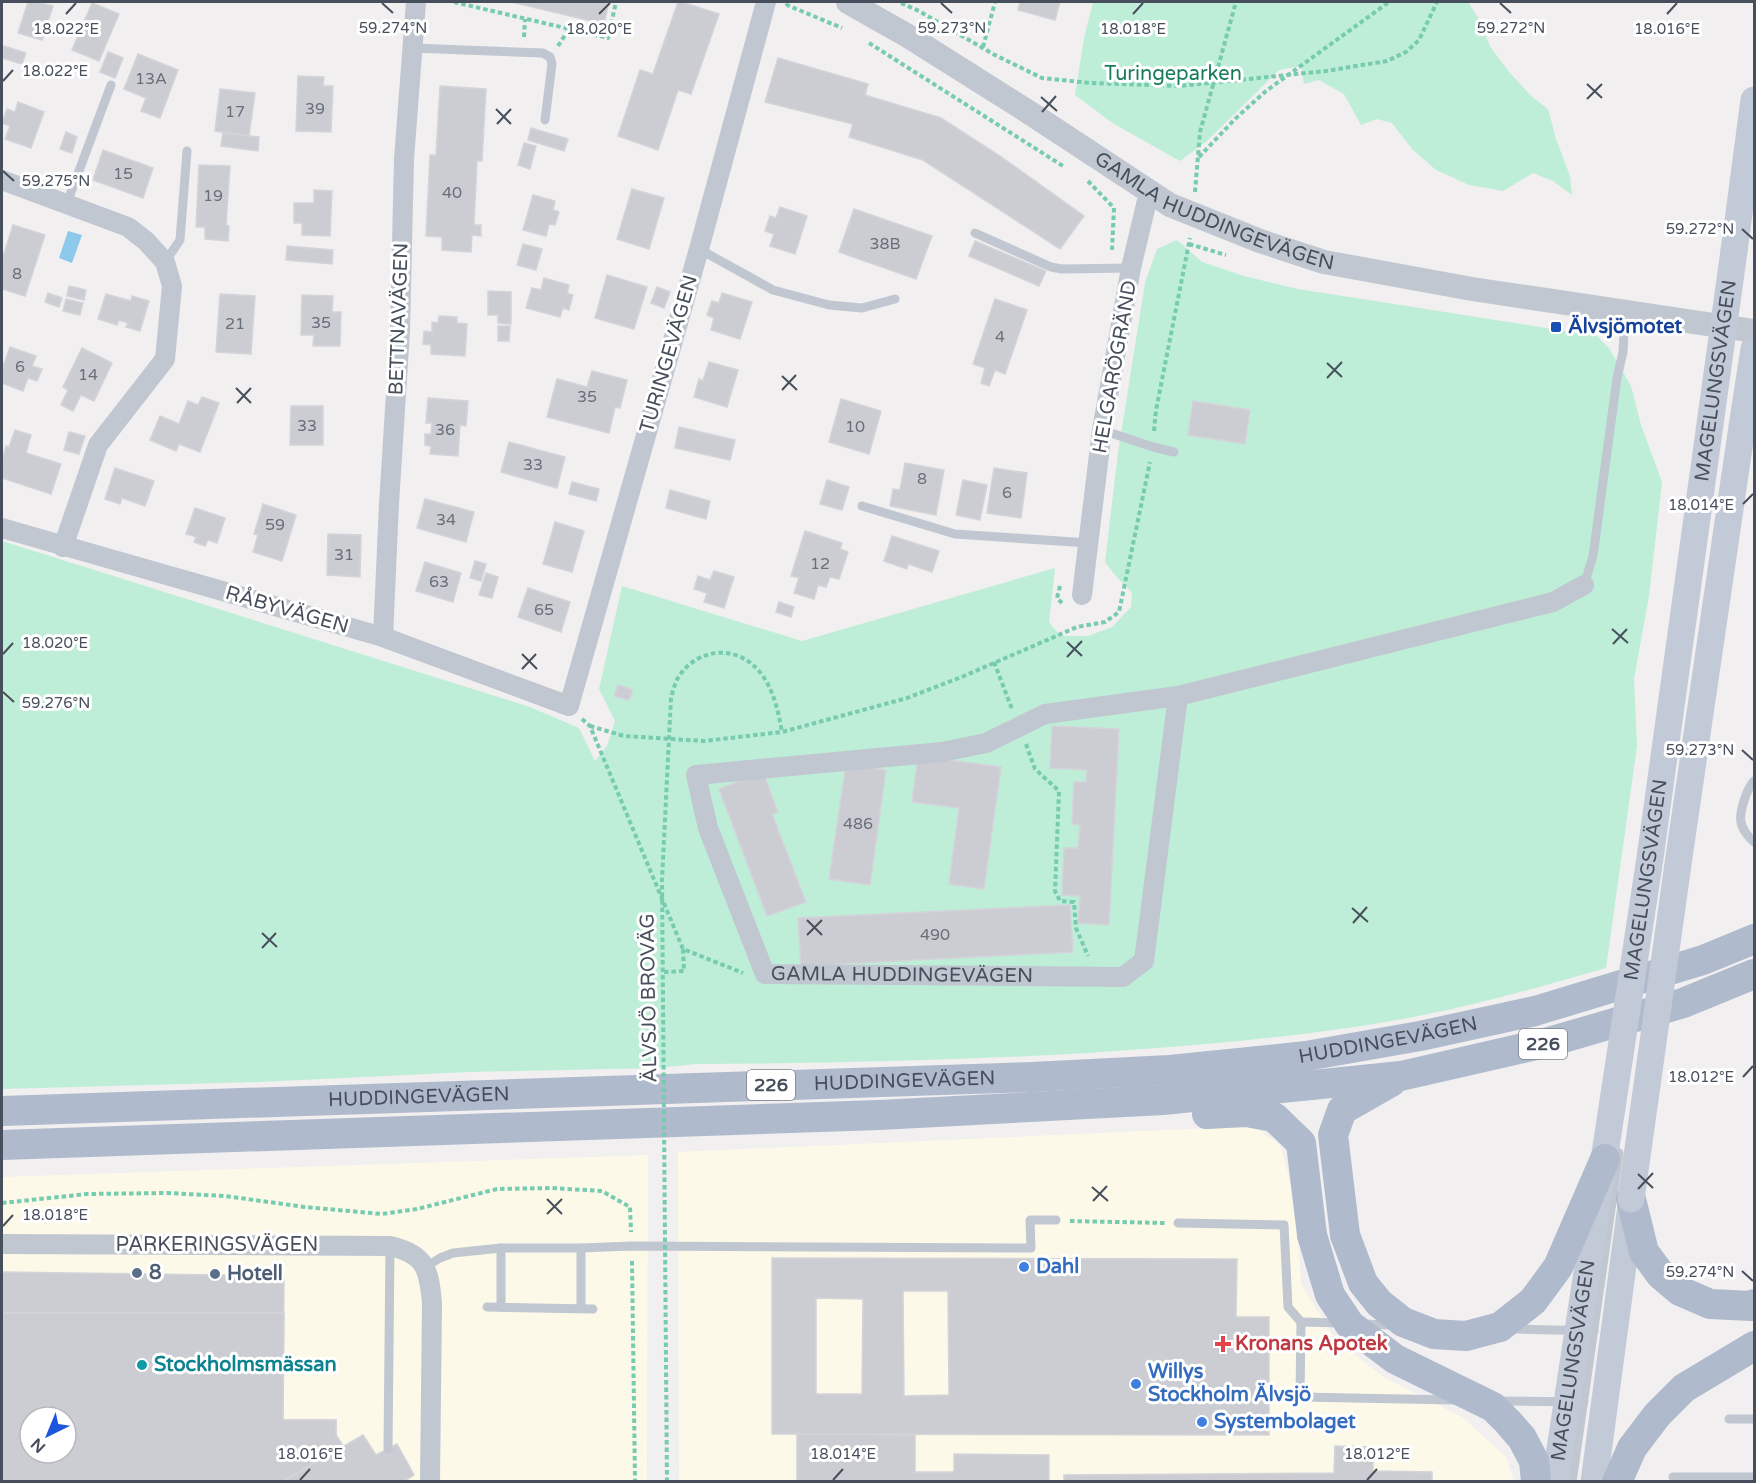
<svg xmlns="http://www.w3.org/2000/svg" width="1756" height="1483" viewBox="0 0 1756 1483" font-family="'Varela Round',sans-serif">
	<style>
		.commercial { fill: #fcf9e9; fill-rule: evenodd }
		.green { fill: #beeed7 }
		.water { fill: #8cc9ea }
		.building { fill: #cccdd3; stroke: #d3d4da; stroke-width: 1.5; fill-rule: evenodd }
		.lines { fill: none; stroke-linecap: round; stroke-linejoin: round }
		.path { stroke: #77cbae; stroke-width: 4; stroke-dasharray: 4.5 3; stroke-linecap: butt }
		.service { stroke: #c0c7d1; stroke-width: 9 }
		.minor { stroke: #c0c7d1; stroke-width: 20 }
		.tertiary { stroke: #c0c7d1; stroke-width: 24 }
		.secondary { stroke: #c2c9d7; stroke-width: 27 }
		.primary { stroke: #afbacd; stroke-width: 30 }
		.path-bridge { stroke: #77cbae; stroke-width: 4; stroke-dasharray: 4.5 3; stroke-linecap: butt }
		.secondary-bridge { stroke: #c2c9d7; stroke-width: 27 }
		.primary-bridge { stroke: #afbacd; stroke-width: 30 }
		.ticks { fill: none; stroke: #474f5c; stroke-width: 2 }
		.transit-dot { fill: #1a4fb4; stroke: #fff; stroke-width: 2 }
		.shop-dot { fill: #3f7fe0; stroke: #fff; stroke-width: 2 }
		.service-dot { fill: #5c6f8a; stroke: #fff; stroke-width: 2 }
		.health-dot { fill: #e0444e; stroke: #fff; stroke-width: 2 }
		.culture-dot { fill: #0f9aa8; stroke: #fff; stroke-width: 2 }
		.labels { text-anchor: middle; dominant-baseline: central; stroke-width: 6; stroke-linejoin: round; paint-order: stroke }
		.number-label { font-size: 16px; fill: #686e7a }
		.shield { fill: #fff; stroke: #7e848d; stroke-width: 1.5 }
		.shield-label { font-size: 18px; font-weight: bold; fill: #474f5c }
		.park-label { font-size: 20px; fill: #197c59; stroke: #fff }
		.street-label { font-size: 20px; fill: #474f5c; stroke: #fff }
		.transit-label { font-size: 20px; font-weight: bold; fill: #164399; stroke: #fff; text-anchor: start }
		.shop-label { font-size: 20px; font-weight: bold; fill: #366cbe; stroke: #fff; text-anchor: start }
		.service-label { font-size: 20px; font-weight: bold; fill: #4e5e75; stroke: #fff; text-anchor: start }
		.health-label { font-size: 20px; font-weight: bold; fill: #be3a42; stroke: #fff; text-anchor: start }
		.culture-label { font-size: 20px; font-weight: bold; fill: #0d838f; stroke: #fff; text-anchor: start }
		.ticks-label { font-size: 15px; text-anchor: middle; fill: #474f5c; stroke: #fff; stroke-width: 6; stroke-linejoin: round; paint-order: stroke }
	</style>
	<rect width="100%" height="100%" fill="#f1efef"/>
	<!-- commercial -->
	<g class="commercial">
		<polygon points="1254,1126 1280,1145 1288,1173 1297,1221 1301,1284 1335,1339 1385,1378 1462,1417 1506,1457 1514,1481 679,1481 678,1152"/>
		<path d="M648 1155 647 1481H2V1177ZM30 1417H66V1453H30Z"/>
	</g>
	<!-- green -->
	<g class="green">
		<polygon points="1093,2 1468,2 1478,18 1491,48 1510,73 1531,96 1548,109 1556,139 1570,176 1572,195 1553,181 1533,173 1503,191 1469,185 1436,170 1413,150 1392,123 1377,119 1361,125 1344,94 1319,80 1304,84 1301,66 1279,70 1207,141 1180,161 1114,124 1075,95 1084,38"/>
		<path d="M1177 240 1202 262 1244 276 1298 289 1597 336 1609 348 1631 386 1641 425 1662 482 1649 596 1634 679 1637 746 1606 968C1544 986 1481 1004 1418 1016 1332 1033 1244 1041 1157 1048 1004 1060 850 1063 697 1064L655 1068 469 1072 259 1082 2 1089V541L530 707 579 728 595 761 607 746 615 721 599 689 622 586 802 641 1055 568 1049 622 1060 636H1088L1112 627 1131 607 1132 593 1115 575 1105 562 1118 453 1145 283 1157 249Z"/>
	</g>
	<!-- water -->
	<polygon class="water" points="68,231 82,235 72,263 59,258"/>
	<!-- building -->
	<g class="building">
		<polygon points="28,2 37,2 53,6 42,40 18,33"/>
		<polygon points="511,2 609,2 604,24"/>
		<polygon points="678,2 682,2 719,14 691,94 678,90 658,150 618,136 640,70 653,74"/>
		<polygon points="1020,2 1060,2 1055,20 1018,10"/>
		<polygon points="92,3 119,14 99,61 72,50"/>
		<polygon points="4,46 26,53 22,64 2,58"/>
		<polygon points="108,52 123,58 115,78 100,72"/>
		<polygon points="138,54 178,70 160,118 141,111 146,98 124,89"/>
		<polygon points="778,58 868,84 865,95 941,118 1000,156 1084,216 1060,249 923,160 849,137 853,124 765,102"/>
		<polygon points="298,76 324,77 323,86 333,86 331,132 296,131"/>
		<polygon points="440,86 486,89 482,161 477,161 474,225 481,225 481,236 472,235 471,252 442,250 442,237 426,236 430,155 436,155"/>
		<polygon points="220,89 255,93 249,136 215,131"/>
		<polygon points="18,102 44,112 31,148 5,139 10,126 2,123 7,109 15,112"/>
		<polygon points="531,128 568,139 564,151 528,140"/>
		<polygon points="66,132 77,137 72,153 60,149"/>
		<polygon points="223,133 259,137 258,151 221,146"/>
		<polygon points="524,143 536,146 530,169 518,165"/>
		<polygon points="103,150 153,168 143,198 93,180"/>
		<polygon points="199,165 230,166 226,225 229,226 228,241 205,239 205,227 196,227"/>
		<polygon points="632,189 664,198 649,249 617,239"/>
		<polygon points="314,190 332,191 330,236 302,235 302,223 294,223 294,203 314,203"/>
		<polygon points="533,195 555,201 553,210 559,212 555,225 549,224 546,236 523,230"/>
		<polygon points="780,207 807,216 795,254 770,246 774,234 765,231 770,216 776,218"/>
		<polygon points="854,209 932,236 916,279 839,252"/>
		<polygon points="13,225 45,235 25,296 2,289 2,260"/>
		<polygon points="975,241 1046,271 1039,286 969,256"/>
		<polygon points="523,244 542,249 536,270 517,265"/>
		<polygon points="287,246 333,250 332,264 286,260"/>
		<polygon points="607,275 647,287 634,329 595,318"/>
		<polygon points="544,278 569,285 567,293 573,295 569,310 563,308 560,317 526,308 532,288 541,290"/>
		<polygon points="69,286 86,290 84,300 67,296"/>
		<polygon points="657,287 670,292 664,308 651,303"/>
		<polygon points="488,291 511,292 511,324 498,323 498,315 488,315"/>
		<polygon points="48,293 62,298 59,307 45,302"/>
		<polygon points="722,293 752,302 740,339 711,330 714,318 707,315 712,301 719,303"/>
		<polygon points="106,294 131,301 132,296 149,301 140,331 126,327 128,323 119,320 117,325 98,319"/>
		<polygon points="220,294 255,296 251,354 216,352"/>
		<polygon points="302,295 333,296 332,312 341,312 340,346 313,346 314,335 301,335"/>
		<polygon points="66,299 83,303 80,315 63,311"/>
		<polygon points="995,299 1027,310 1005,374 995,370 989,386 981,383 985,368 973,364"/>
		<polygon points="439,316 457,317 457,323 467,324 465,356 431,354 431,345 423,344 424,331 432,332 432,322 438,323"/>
		<polygon points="498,326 510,326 509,341 498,341"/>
		<polygon points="10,347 36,356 32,366 42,369 37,381 28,378 23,391 2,383 2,370"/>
		<polygon points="82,348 112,363 94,401 81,395 73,411 61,405 68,390 63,387"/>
		<polygon points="709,362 738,370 727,407 694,397 699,379 703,381"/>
		<polygon points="592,371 627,380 620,408 615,407 609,433 547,417 557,379 587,387"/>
		<polygon points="202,397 219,403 200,452 179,444 176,451 150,440 160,416 179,424 188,401 198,405"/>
		<polygon points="428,398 468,401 466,426 460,425 458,456 430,454 431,446 425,445 425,434 431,434 432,423 426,423"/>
		<polygon points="841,399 881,411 869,454 829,442"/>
		<polygon points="1193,401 1250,410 1245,444 1188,435"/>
		<polygon points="291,406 323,406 323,445 290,445"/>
		<polygon points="679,427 735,440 730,460 675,448"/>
		<polygon points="15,430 31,435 26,453 61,464 51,494 2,478 2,461 6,446 9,447"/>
		<polygon points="69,432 85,436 79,454 64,450"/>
		<polygon points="509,442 565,457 557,488 501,472"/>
		<polygon points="905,463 944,470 936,515 890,506 893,489 900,490"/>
		<polygon points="115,468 154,481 145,506 122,498 120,504 105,499"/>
		<polygon points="994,468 1027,473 1021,518 987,513"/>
		<polygon points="827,480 849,487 842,510 820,504"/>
		<polygon points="963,480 987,485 980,520 956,515"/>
		<polygon points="572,482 599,489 596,501 569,494"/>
		<polygon points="670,490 710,501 706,519 666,508"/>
		<polygon points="425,499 474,512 466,542 417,528"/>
		<polygon points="263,504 296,515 282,561 253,552 258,535 254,534"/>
		<polygon points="195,508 225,518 217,543 208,540 205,546 194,542 196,537 186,534"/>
		<polygon points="555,522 584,531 572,572 543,564"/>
		<polygon points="805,531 842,543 840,549 848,552 839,579 830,577 826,587 818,585 814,599 794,593 799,578 791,576"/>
		<polygon points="328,534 361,535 360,577 327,575"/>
		<polygon points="892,536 939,551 932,572 908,564 907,569 884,561"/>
		<polygon points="475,561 486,564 481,581 470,578"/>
		<polygon points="425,562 461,573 453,602 416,591"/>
		<polygon points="714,571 734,577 724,608 704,602 707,593 694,589 698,576 710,580"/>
		<polygon points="486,573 498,577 492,598 479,595"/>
		<polygon points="528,588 570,602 561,632 518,617"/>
		<polygon points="779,602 794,607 791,617 776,612"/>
		<polygon points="618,685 633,690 629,700 614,696"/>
		<polygon points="1052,726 1119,729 1109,925 1078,923 1080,896 1062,895 1064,848 1078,848 1080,825 1072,824 1074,782 1086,782 1087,770 1050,768"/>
		<polygon points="918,756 1001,767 984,889 949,884 959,808 912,802"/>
		<polygon points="846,764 886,770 870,885 829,879"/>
		<polygon points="763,772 778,812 772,814 806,902 767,916 719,789"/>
		<polygon points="1070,905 1073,952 801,966 798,918"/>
		<path d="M772 1258 1237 1259 1236 1317H1269V1435L772 1434ZM903 1291H948L949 1395 904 1396ZM816 1298 863 1299 862 1394H816Z"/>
		<path d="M2 1272 284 1276 283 1420H336V1435L343 1446 282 1482H2ZM30 1417H66V1453H30Z"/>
		<path d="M2 1313H284L283 1420H336V1435L343 1446 282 1482H2ZM30 1417H66V1453H30Z"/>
		<polygon points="797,1434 915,1435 915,1472 954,1472 954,1454 1049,1455 1049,1482 797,1482"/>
		<polygon points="363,1435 376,1455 397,1444 414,1475 403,1482 282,1482"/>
		<polygon points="1335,1446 1373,1447 1373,1471 1432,1472 1432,1482 1064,1482 1064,1475 1334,1473"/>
	</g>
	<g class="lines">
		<!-- path -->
		<g class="path">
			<polyline points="454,2 608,38 616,2"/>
			<polyline points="901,3 919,11 993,54 1042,78 1090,83 1180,86 1326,71 1387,61 1406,52 1419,40 1437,2"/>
			<polyline points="786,6 787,5 842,28"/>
			<polyline points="524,37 525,19"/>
			<polyline points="869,43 1063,166"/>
			<polyline points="558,46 569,29"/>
			<polyline points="983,47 995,2"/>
			<polyline points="1199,157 1235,119 1266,91 1389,2"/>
			<polyline points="1088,181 1114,208 1112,250"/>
			<polyline points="1195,192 1200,132 1236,2"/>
			<polyline points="1189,244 1226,255"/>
			<polyline points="1154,431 1156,410 1190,238"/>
			<polyline points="1060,586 1057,598 1062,603"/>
			<polyline points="994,662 1012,709"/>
			<polyline points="582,719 590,726 683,949 743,973"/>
			<polyline points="590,726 624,736 704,741 782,732 907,698 964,676 1077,627 1105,622 1119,612 1150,462"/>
			<polyline points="1026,744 1035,769 1059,791 1055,891 1060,901 1074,902 1076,928 1088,956"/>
			<polyline points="664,972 684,971 683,949"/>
			<polyline points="2,1203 87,1194 167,1193 225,1196 305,1207 382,1214 417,1209 497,1189 552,1188 602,1191 630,1207 631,1232"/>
			<polyline points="1070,1221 1165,1223"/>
			<polyline points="632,1261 635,1482"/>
		</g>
		<!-- service -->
		<g class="service">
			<polyline points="413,48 543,53 550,57 552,64 545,120"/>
			<polyline points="67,203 111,85"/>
			<polyline points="975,233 1051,267 1062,269 1131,268"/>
			<polyline points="699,249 773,290 829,305 862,308 895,299"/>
			<polyline points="165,262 180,240 187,151"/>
			<polyline points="1102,430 1153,447 1174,452"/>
			<polyline points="862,506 955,534 1088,543"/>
			<polyline points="1584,585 1593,556 1617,378 1623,352 1625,312"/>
			<path d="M1754 781C1747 788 1739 812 1741 822 1742 829 1749 838 1754 842"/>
			<polyline points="1178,1223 1284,1225 1288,1307 1301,1322"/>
			<polyline points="581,1248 581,1308"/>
			<polyline points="425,1267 440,1258 453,1253 501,1248 581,1248 632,1246 1031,1248 1030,1220 1056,1220"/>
			<polyline points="487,1307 593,1309"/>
			<polyline points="501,1307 501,1248"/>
			<polyline points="1342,1323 1301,1322 1300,1397 1455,1400"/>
			<polyline points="1362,1324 1393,1325"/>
			<polyline points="1512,1329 1594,1331"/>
			<polyline points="1496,1401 1584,1402"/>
			<polyline points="1729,1419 1754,1419"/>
			<polyline points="388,1449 390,1246"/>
			<polyline points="1673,1477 1754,1477"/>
			<polyline points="1572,1482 1619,1153"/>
		</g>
		<!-- minor -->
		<g class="minor">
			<polyline points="2,180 128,227 146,241 165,262 172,286 165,359 98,445 63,547"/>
			<polyline points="2,528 383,637 569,706 699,249 766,2"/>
			<polyline points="1082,595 1102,430 1131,268 1149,192"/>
			<polyline points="383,637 389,504 400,331 404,159 416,2"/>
			<path id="s1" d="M1178 696 1045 714 986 743 942 752 696 775 708 828 765 974 1123 977 1144 961 1178 696 1553 602 1584 585"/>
			<path d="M2 1244 390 1246C426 1254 429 1270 432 1303L430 1482"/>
		</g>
		<!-- tertiary -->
		<path class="tertiary" id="s2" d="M848 2 908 36 1030 113 1170 205 1260 241 1324 262 1472 289 1754 331"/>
		<!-- secondary -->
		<g class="secondary">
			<polyline points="1734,251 1754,100"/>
			<polyline points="1594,1482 1631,1206"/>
		</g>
		<!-- primary -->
		<g class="primary">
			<path id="s3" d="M2 1111 1032 1077 1170 1070 1306 1056 1420 1036 1535 1011 1703 960 1754 939"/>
			<polyline points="1207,1114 1246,1112 1274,1117 1301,1143 1312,1235"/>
			<polyline points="2,1145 879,1115 1163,1100 1401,1076 1549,1042 1683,1003 1754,974"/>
			<polyline points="1631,1199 1644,1252 1661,1275 1680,1291 1710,1304 1751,1306 1754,1304"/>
			<polyline points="1345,1235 1333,1135 1342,1110 1391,1082"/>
			<polyline points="1617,1482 1632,1448 1657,1415 1684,1388 1754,1346"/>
		</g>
		<!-- path-bridge -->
		<path class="path-bridge" d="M667 1482 662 880 671 698C673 691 675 682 679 676 699 647 737 645 759 671 774 689 778 711 782 732"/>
		<!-- secondary-bridge -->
		<g class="secondary-bridge">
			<polyline points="1631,1199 1679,857 1743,420 1754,349"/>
			<path id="s4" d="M1555 1482 1650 858 1734 251"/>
		</g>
		<!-- primary-bridge -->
		<g class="primary-bridge">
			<polyline points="1312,1235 1330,1295 1350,1325 1395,1359 1493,1407 1508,1422 1522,1438 1534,1461 1536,1482"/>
			<polyline points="1345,1235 1363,1283 1379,1303 1403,1322 1434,1334 1466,1336 1500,1327 1533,1301 1558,1267 1605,1159"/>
		</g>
	</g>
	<!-- ticks -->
	<path class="ticks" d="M382 3 393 13M941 3 952 13M1500 3 1511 13M66 14 76 3M599 14 610 3M1133 14 1143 3M1667 14 1677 3M3 81 13 70M1587 84 1602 98M1041 97 1057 111M1587 99 1602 84M496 109 511 124M1042 112 1056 96M497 124 511 109M3 171 14 181M1742 229 1753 239M1327 363 1342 377M782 376 797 390M1327 378 1342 362M236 388 251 403M782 390 796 375M237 403 251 388M1743 504 1753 494M1612 629 1628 643M1067 642 1082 656M1613 644 1627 629M3 654 13 643M522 654 537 669M1067 657 1082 641M522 669 536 654M3 692 14 702M1742 750 1753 760M1352 908 1368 922M807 920 822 935M1353 923 1367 907M262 933 277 947M807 935 822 920M262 948 276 933M1743 1077 1753 1066M1638 1174 1653 1188M1092 1187 1108 1201M1638 1189 1653 1173M547 1199 562 1214M1093 1201 1107 1186M547 1214 562 1199M3 1226 13 1215M1742 1271 1753 1281M300 1480 310 1469M833 1480 843 1469M1367 1480 1377 1469"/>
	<!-- markers -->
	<rect class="transit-dot" x="1550" y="321" width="12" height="12" rx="3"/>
	<g class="shop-dot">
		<circle cx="1024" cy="1267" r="6"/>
		<circle cx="1136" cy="1384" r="6"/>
		<circle cx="1202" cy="1422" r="6"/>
	</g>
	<g class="service-dot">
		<circle cx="137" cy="1273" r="6"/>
		<circle cx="215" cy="1274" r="6"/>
	</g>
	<path class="health-dot" d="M1220 1335h6v6h6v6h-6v6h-6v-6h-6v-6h6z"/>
	<circle class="culture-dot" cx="142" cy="1365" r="6"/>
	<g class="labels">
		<!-- number labels -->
		<g class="number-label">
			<text x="151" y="79">13A</text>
			<text x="315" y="109">39</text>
			<text x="235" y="112">17</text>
			<text x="123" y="174">15</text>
			<text x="452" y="193">40</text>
			<text x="213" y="196">19</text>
			<text x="885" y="244">38B</text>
			<text x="17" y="274">8</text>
			<text x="321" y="323">35</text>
			<text x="235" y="324">21</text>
			<text x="1000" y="337">4</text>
			<text x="20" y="367">6</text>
			<text x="88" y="375">14</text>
			<text x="587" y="397">35</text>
			<text x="307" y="426">33</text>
			<text x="855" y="427">10</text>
			<text x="445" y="430">36</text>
			<text x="533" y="465">33</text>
			<text x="922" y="479">8</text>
			<text x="1007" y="493">6</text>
			<text x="446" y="520">34</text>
			<text x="275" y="525">59</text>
			<text x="344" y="555">31</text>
			<text x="820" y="564">12</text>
			<text x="439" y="582">63</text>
			<text x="544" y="610">65</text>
			<text x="858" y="824">486</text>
			<text x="935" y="935">490</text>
		</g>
		<!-- shield labels -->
		<g class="shield">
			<rect x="1519" y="1029" width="48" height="30" rx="4.5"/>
			<rect x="747" y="1070" width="48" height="30" rx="4.5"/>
		</g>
		<g class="shield-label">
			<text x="1543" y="1044">226</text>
			<text x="771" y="1085">226</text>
		</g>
		<!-- park labels -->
		<g class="park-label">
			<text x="1173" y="74">Turingeparken</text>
		</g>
		<!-- street labels -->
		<g class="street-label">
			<text stroke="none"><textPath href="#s2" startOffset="424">GAMLA HUDDINGEVÄGEN</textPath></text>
			<text transform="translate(399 319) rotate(-88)">BETTNAVÄGEN</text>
			<text transform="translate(669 354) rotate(-74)">TURINGEVÄGEN</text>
			<text transform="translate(1115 367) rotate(-80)">HELGARÖGRÄND</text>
			<text stroke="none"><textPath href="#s4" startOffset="1113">MAGELUNGSVÄGEN</textPath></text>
			<text transform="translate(287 610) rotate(16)">RÅBYVÄGEN</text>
			<text stroke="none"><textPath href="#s4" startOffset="609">MAGELUNGSVÄGEN</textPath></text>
			<text stroke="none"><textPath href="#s1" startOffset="840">GAMLA HUDDINGEVÄGEN</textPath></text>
			<text transform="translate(649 998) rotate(-91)">ÄLVSJÖ BROVÄG</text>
			<text stroke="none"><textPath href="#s3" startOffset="1389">HUDDINGEVÄGEN</textPath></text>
			<text stroke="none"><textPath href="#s3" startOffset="903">HUDDINGEVÄGEN</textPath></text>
			<text stroke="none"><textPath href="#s3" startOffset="417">HUDDINGEVÄGEN</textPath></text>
			<text x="217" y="1245">PARKERINGSVÄGEN</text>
			<text stroke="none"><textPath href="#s4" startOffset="123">MAGELUNGSVÄGEN</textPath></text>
		</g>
		<!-- transit labels -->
		<g class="transit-label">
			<text x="1568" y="327">Älvsjömotet</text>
		</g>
		<!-- shop labels -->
		<g class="shop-label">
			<text x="1036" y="1267">Dahl</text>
			<text x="1148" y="1372">Willys<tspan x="1148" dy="23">Stockholm Älvsjö</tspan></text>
			<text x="1214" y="1422">Systembolaget</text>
		</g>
		<!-- service labels -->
		<g class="service-label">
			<text x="149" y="1273">8</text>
			<text x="227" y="1274">Hotell</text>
		</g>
		<!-- health labels -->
		<g class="health-label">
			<text x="1235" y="1344">Kronans Apotek</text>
		</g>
		<!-- culture labels -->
		<g class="culture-label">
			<text x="154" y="1365">Stockholmsmässan</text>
		</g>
	</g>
	<g class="ticks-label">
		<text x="393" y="33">59.274°N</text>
		<text x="952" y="33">59.273°N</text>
		<text x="1511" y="33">59.272°N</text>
		<text x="66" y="34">18.022°E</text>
		<text x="599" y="34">18.020°E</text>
		<text x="1133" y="34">18.018°E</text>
		<text x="1667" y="34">18.016°E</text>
		<text x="55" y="76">18.022°E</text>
		<text x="56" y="186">59.275°N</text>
		<text x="1700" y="234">59.272°N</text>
		<text x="1701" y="510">18.014°E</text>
		<text x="55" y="648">18.020°E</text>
		<text x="56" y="708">59.276°N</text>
		<text x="1700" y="755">59.273°N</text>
		<text x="1701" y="1082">18.012°E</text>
		<text x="55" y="1220">18.018°E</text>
		<text x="1700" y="1277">59.274°N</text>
		<text x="310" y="1459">18.016°E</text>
		<text x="843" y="1459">18.014°E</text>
		<text x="1377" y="1459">18.012°E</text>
	</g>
	<!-- border -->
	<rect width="1756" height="1483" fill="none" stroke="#474f5c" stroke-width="6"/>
	<!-- north arrow -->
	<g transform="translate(48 1435) rotate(223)"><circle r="28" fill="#ffffff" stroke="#b5b9be" stroke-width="1.5"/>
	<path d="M0-4.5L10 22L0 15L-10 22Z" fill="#1d56dd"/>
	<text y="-9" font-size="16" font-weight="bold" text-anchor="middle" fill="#474f5c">N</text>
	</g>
</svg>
